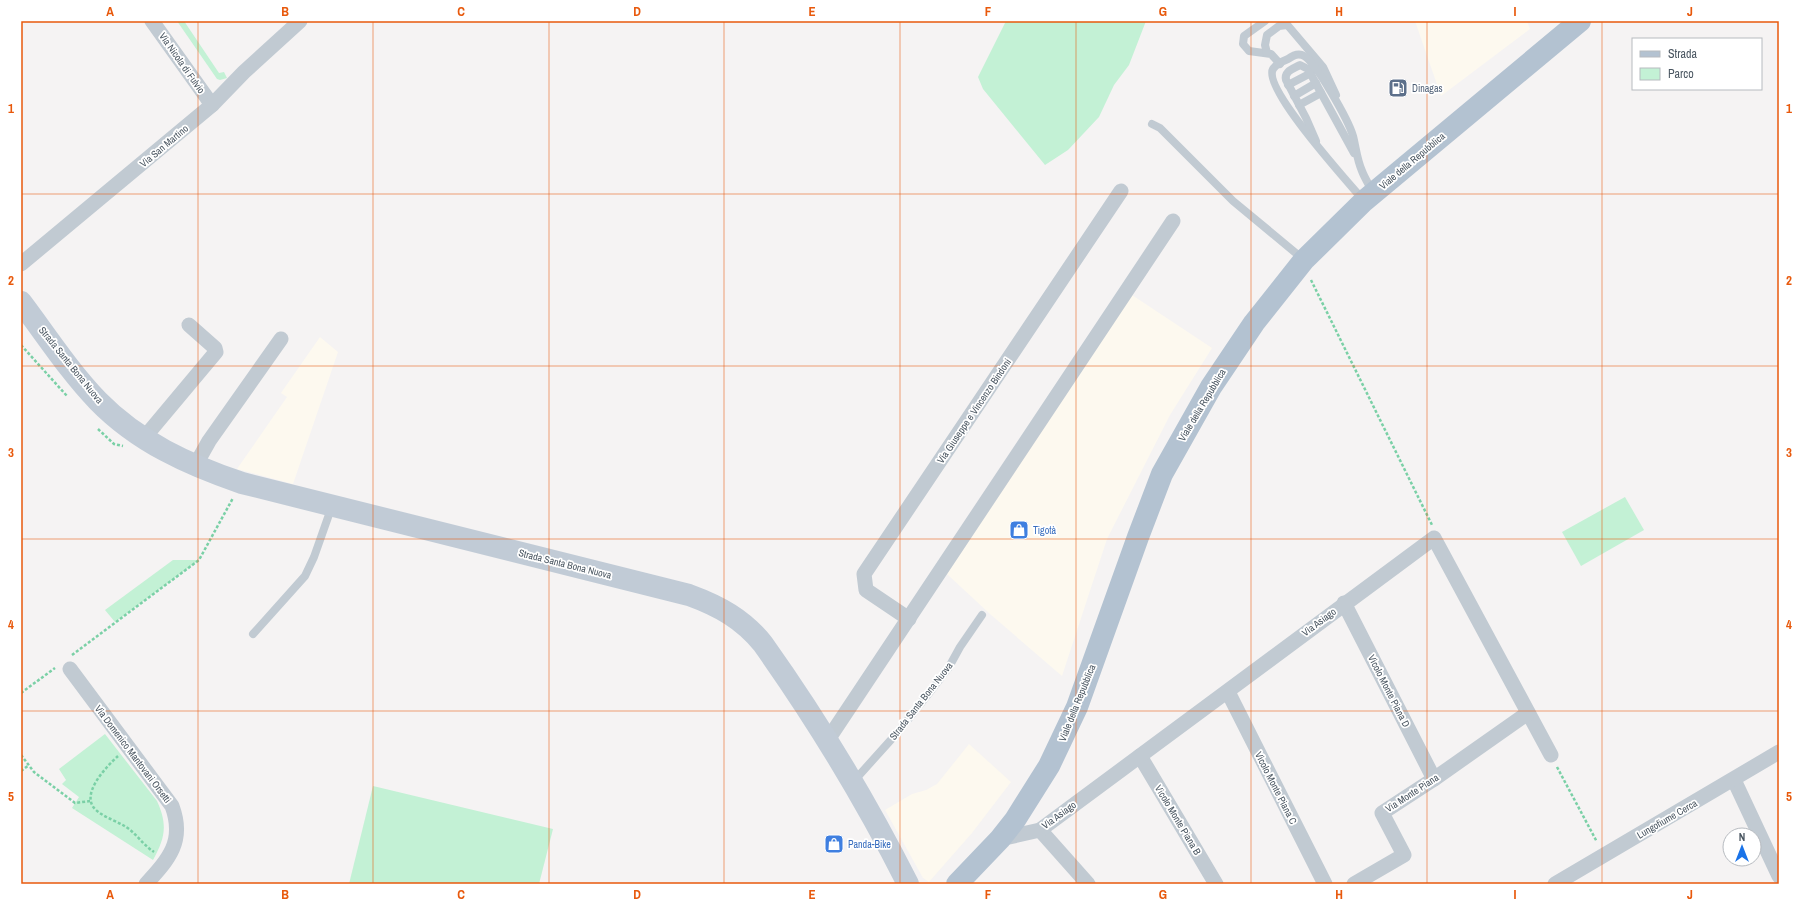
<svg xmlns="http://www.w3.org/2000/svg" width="1800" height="905" viewBox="0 0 1800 905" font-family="'Archivo Narrow',sans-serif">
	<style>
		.commercial { fill: #fdf9ef }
		.green { fill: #c3f1d5 }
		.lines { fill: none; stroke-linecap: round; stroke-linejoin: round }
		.path { stroke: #7ad0a6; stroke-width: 2.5; stroke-dasharray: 3 2; stroke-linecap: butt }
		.lane { stroke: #c1cad2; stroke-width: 8 }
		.street { stroke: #c1cad2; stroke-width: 15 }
		.secondary { stroke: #c1cbd6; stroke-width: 22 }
		.primary { stroke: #b3c2d1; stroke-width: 22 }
		.grid { fill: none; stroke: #e8590c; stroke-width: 1; stroke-opacity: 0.55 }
		.labels { text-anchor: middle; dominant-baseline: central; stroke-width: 3.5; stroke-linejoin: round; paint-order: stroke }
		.street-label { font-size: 10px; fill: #4a5661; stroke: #fff }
		.service-label { font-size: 10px; fill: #4e5e75; stroke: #fff; text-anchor: start }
		.shop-label { font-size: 10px; fill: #366cbe; stroke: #fff; text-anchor: start }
		.neatline { fill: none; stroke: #e8590c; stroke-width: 1.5 }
		.grid-label { font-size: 13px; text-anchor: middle; font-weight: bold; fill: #e8590c }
	</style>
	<rect width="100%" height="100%" fill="#f5f3f3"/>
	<!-- commercial -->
	<g class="commercial">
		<polygon points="1415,21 1527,21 1530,29 1441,96"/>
		<polygon points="1132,295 1212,348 1170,415 1107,539 1062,676 990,614 947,574"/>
		<polygon points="320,337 338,352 293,484 237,469 287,397 281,393"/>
		<polygon points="969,744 1011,782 972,833 929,882 923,878 885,810 912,794 926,790 937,784"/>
	</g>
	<!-- green -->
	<g class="green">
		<polygon points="177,21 184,21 219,73 224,72 227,78 220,80 217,79"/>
		<polygon points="1006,21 1146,21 1129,65 1114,85 1099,117 1068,150 1045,165 983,89 978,77"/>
		<polygon points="1625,497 1644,530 1581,566 1562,532"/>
		<polygon points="173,560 199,560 115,622 105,610"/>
		<path d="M105 734 157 801C168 825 165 838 153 860L72 808 79 797 62 784 66 780 59 769Z"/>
		<polygon points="373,786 553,829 539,884 349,884"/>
	</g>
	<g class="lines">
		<!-- path -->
		<g class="path">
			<polyline points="1311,280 1432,525"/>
			<polyline points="21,345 67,396"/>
			<polyline points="98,429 114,444 123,446"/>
			<polyline points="72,655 199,560 233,498"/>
			<polyline points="21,693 55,668"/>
			<polyline points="21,755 34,772 75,803 91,801"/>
			<path d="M118 756C106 767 79 795 96 810 105 818 117 821 126 827 137 834 143 845 154 852"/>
			<polyline points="1557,767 1597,842"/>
			<polyline points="21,771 29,765"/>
		</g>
		<!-- lane -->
		<g class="lane">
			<polyline points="1265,21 1244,36 1243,44 1249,51 1271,54 1280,64"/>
			<polyline points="1284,21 1323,67 1336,95"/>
			<polyline points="1267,53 1265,45 1267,35 1279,26 1287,25"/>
			<polyline points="1288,85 1311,73"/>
			<polyline points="1294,96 1316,83"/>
			<polyline points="1299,105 1321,93"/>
			<polyline points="1152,124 1160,128 1233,201 1303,259"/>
			<path d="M1316 141 1306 118 1286 80C1284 71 1293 69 1300 65L1308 69 1354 153"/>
			<path d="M1364 201C1349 183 1262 88 1273 69 1276 64 1283 61 1288 59 1292 56 1297 53 1302 55 1315 59 1349 122 1353 136 1356 148 1357 160 1362 171 1365 179 1370 186 1373 193"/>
			<polyline points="253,634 305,576 314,557 332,506"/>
			<polyline points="853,782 898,732 933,688 949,667 960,647 982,615"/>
		</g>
		<!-- street -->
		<g class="street">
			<polyline points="152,21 212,105"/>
			<polyline points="21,264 212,105 244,72 300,21"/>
			<polyline points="144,438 216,352 215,348 189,325"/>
			<polyline points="195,466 209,441 281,339"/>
			<polyline points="1344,603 1434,779"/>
			<polyline points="909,619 866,590 864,574 1121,191"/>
			<path d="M70 669 172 806C185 841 169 859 146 884"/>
			<polyline points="1228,692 1325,884"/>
			<polyline points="827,741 1173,221"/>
			<polyline points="1140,756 1216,884"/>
			<polyline points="1734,780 1779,876"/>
			<polyline points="1040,830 1088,884"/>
			<polyline points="1000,839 1040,830 1434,538 1551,755"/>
			<polyline points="1354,884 1404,855 1382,813 1434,779 1528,713"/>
			<polyline points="1555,884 1779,752"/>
		</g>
		<!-- secondary -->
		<path class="secondary" d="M21 302C46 335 69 371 98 401 138 442 189 465 242 483L689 595C719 606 743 619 763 644 817 720 866 801 908 884"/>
		<!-- primary -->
		<polyline class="primary" points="957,884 1000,839 1015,820 1049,766 1077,707 1138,537 1162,474 1211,387 1254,323 1304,260 1364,201 1580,21"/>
	</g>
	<!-- grid -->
	<path class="grid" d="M198 21V884M373 21V884M549 21V884M724 21V884M900 21V884M1076 21V884M1251 21V884M1427 21V884M1602 21V884M21 194H1779M21 366H1779M21 539H1779M21 711H1779"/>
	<!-- icons -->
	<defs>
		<symbol id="fuel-square" viewBox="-11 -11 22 22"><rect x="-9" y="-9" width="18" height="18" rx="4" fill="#5c6f8a" stroke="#fff"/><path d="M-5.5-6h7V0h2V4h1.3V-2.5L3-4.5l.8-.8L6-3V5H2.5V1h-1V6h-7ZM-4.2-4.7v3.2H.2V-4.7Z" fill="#fff"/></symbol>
		<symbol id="shop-square" viewBox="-11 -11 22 22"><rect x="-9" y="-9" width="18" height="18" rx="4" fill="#3f7fe0" stroke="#fff"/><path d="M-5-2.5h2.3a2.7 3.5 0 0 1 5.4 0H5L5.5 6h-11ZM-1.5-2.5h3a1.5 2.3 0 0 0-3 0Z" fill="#fff"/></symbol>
	</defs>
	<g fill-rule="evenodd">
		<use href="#fuel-square" x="1387" y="77" width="22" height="22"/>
		<use href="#shop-square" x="1008" y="519" width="22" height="22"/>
		<use href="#shop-square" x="823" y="833" width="22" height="22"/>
	</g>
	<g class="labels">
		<!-- street labels -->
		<g class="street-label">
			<text transform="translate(182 63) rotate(55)">Via Nicola di Fulvio</text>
			<text transform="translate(164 146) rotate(-40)">Via San Martino</text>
			<text transform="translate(1412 161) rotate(-40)">Viale della Repubblica</text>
			<text transform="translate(71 365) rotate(51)">Strada Santa Bona Nuova</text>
			<text transform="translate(1202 405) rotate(-59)">Viale della Repubblica</text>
			<text transform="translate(974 411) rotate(-56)">Via Giuseppe e Vincenzo Bindoni</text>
			<text transform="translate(565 564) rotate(14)">Strada Santa Bona Nuova</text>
			<text transform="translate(1319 622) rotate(-37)">Via Asiago</text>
			<text transform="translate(1389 691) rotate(63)">Vicolo Monte Piana D</text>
			<text transform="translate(921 701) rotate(-52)">Strada Santa Bona Nuova</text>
			<text transform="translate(1077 703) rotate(-68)">Viale della Repubblica</text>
			<text transform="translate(133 754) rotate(53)">Via Domenico Mantovani Orsetti</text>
			<text transform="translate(1276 788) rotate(63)">Vicolo Monte Piana C</text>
			<text transform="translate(1412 793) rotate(-33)">Via Monte Piana</text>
			<text transform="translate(1059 815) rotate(-36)">Via Asiago</text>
			<text transform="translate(1667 819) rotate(-30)">Lungofiume Cerca</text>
			<text transform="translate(1178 820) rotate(59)">Vicolo Monte Piana B</text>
		</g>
		<!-- service labels -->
		<g class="service-label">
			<text x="1412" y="88">Dinagas</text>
		</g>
		<!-- shop labels -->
		<g class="shop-label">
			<text x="1033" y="530">Tigotà</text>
			<text x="848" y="844">Panda-Bike</text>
		</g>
	</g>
	<!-- border -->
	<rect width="1800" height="905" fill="none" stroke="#ffffff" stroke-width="44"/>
	<!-- legend -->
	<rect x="1632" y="38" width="130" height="52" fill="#ffffff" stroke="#b7bbc0"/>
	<rect x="1640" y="51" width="20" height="6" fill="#b3c2d1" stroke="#b7bbc0"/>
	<text x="1668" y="58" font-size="12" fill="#4a5661">Strada</text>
	<rect x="1640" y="68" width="20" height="12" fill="#c3f1d5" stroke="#b7bbc0"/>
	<text x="1668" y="78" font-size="12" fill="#4a5661">Parco</text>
	<!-- north arrow -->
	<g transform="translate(1742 847)"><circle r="19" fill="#ffffff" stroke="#b7bbc0"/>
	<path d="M0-3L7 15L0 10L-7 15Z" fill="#1a73e8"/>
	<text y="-6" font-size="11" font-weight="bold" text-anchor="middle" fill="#4a5661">N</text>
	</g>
	<rect x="22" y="22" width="1756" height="861" class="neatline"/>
	<g class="grid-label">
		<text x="110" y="16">A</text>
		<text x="285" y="16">B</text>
		<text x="461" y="16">C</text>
		<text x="637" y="16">D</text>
		<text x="812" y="16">E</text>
		<text x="988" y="16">F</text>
		<text x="1163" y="16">G</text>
		<text x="1339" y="16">H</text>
		<text x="1515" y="16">I</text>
		<text x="1690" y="16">J</text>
		<text x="11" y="113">1</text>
		<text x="1789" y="113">1</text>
		<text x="11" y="285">2</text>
		<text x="1789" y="285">2</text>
		<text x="11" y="457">3</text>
		<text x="1789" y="457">3</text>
		<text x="11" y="629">4</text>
		<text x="1789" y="629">4</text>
		<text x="11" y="801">5</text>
		<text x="1789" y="801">5</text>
		<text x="110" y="899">A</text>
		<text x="285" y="899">B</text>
		<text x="461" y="899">C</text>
		<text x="637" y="899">D</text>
		<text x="812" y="899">E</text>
		<text x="988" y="899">F</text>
		<text x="1163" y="899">G</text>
		<text x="1339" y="899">H</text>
		<text x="1515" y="899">I</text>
		<text x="1690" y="899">J</text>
	</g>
</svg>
